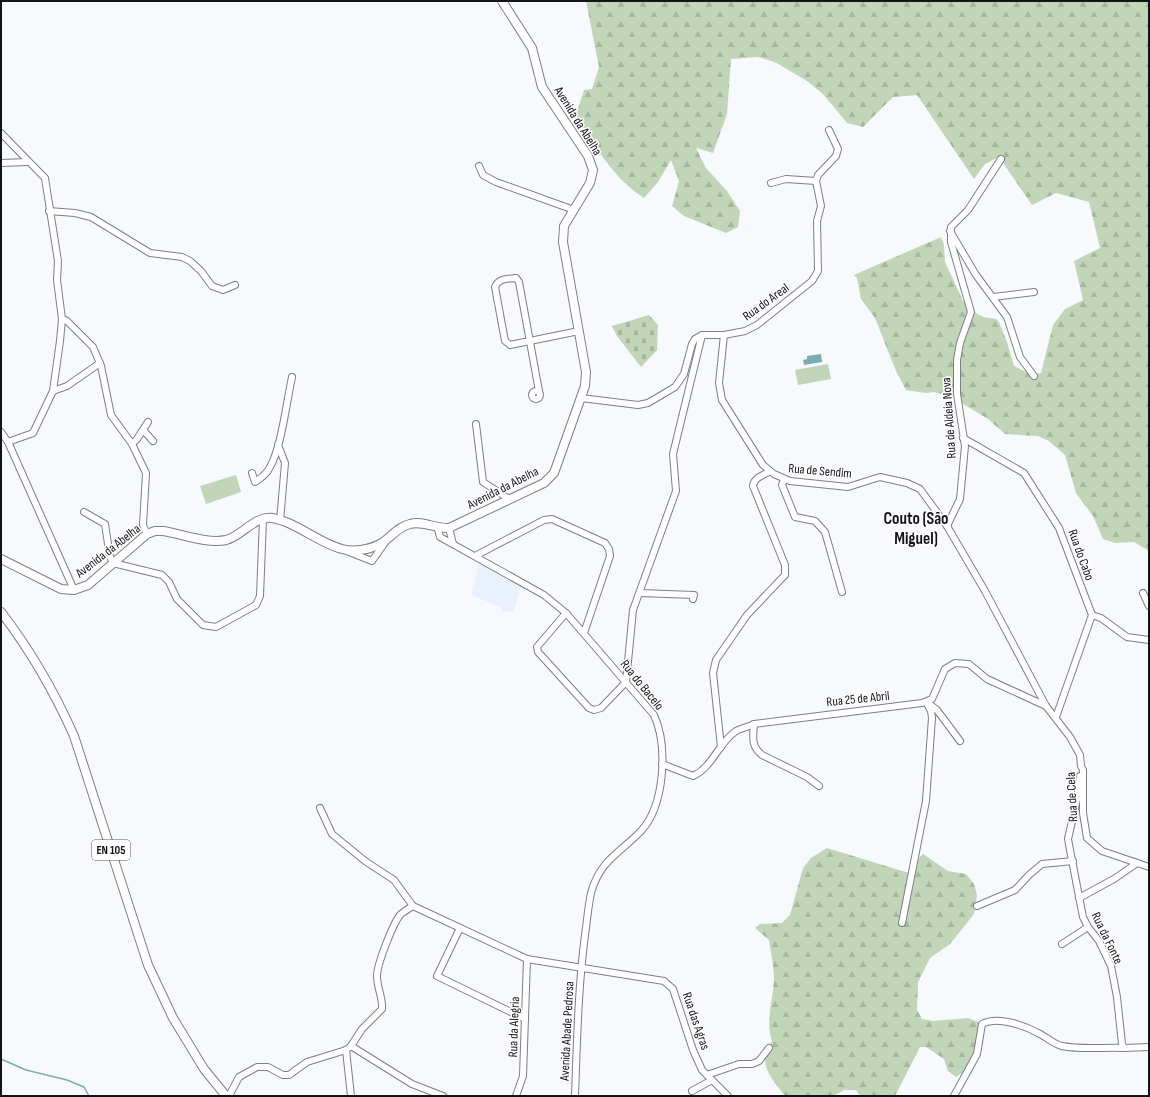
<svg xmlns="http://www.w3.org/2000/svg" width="1150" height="1097" viewBox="0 0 1150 1097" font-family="'Sofia Sans Condensed',sans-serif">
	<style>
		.built { fill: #e9f0fe }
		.grass { fill: #c1d6b8 }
		.forest { fill: url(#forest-firs) }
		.cemetery { fill: url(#cemetery-stones) }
		.water { fill: url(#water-ripples) }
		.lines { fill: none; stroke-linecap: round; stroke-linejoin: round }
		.stream { stroke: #7aadb4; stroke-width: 1.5 }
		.minor-casing { stroke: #7b7f89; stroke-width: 8 }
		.major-casing { stroke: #7b7f89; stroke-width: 10 }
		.minor { stroke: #fff; stroke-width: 6 }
		.major { stroke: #fff; stroke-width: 8 }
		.labels { text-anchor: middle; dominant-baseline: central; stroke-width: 3; stroke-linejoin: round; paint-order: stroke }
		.shield { fill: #fff; stroke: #5a5a5d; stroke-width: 1 }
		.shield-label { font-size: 12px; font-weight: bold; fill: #131418 }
		.street-label { font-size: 13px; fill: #131418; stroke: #fff }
		.district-label { font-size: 17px; font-weight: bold; fill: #131418; stroke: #fff }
	</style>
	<defs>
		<pattern id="forest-firs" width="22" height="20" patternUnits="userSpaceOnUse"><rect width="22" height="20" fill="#c1d6b8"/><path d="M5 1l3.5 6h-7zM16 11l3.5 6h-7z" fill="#a5b79d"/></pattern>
		<pattern id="cemetery-stones" width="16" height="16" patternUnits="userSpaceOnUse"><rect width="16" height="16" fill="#c1d6b8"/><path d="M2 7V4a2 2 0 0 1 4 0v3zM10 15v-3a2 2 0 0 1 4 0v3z" fill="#a5b79d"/></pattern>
		<pattern id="water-ripples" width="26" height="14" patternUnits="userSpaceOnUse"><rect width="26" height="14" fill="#7aadb4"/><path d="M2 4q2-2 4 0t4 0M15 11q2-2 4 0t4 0" fill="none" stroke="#638c91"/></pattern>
	</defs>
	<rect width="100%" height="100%" fill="#f7f9fd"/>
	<!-- built -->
	<polygon class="built" points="479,563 521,586 514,611 502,612 501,607 471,595"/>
	<!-- grass -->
	<g class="grass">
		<polygon points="828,364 831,379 798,385 795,370"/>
		<polygon points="236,475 241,492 206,504 200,486"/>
	</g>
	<!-- forest -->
	<g class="forest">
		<path d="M586 1H1149V551L1134 542 1115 543 1103 539 1093 516 1076 493 1065 455 1049 441 1038 436 1005 434 988 419 950 396 934 392 926 393 906 390 896 371 875 318 861 299 857 278 854 275 941 237 944 245 945 262 963 301 971 310 983 317 996 319 999 322 1007 342 1014 366C1023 371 1031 375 1041 373L1053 325 1065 309 1083 300 1074 261 1100 248 1089 202 1056 193 1032 205 999 157 985 164 974 179 917 95 893 97 863 127 847 123 823 94 807 81 775 62 758 57 731 59 727 114 713 153 696 148 706 168 727 191 740 211 738 227 726 233 684 216 672 206 679 181 671 160 658 182 644 198C613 178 595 146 576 115L584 90 592 89 599 67Z"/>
		<path d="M827 848 909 873 900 925 905 924 919 858 923 854 948 871 966 874 974 884 977 895 974 914 950 944 930 958 918 982 917 1010 922 1019 933 1021 968 1018 981 1023C977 1042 974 1067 956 1077L948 1071 944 1059 926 1047H920L895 1096H860L856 1090H844L833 1096H785C771 1077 756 1064 772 1041 765 1021 773 1000 774 980 774 967 771 953 769 940L755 928 760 924 782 923 790 915 803 868 811 858Z"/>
	</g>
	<!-- cemetery -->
	<polygon class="cemetery" points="649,315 658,325 657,350 641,367 617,336 612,326"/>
	<!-- water -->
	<polygon class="water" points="821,354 822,362 804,365 803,360 807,359 807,356"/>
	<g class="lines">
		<!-- stream -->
		<polyline class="stream" points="1,1059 26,1070 67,1080 84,1087 89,1096"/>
		<defs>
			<g id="minor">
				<polyline points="1,133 45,178 58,261 57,280 62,319 60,341 53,391 33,433 8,442"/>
				<polyline points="1,163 28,162"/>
				<polyline points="479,166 483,175 496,182 574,210"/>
				<polyline points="771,183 786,179 816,181"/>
				<polyline points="49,211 75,213 91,217 150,253 182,257 190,261 201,271 212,286 223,290 235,285"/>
				<polyline points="950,231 976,275 1007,317 1020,357 1034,376"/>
				<polyline points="993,297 1034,292"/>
				<polyline points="62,319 67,321 93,347 101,366 111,415 132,444 146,473 143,525 147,534"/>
				<polyline points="724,335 719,383 722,400 763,465 774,474 790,481 848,487 880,477 907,483 920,489 947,526 985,591 1046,706 1070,737 1080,755 1081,766 1083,770 1083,813 1087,838 1102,851 1149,867"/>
				<circle cx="536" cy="395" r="4"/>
				<polyline points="53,391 67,386 100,363"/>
				<path d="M539 391 519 282 516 278C507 279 499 278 495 287L505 341 510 345 579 331"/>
				<polyline points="581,398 638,405 648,403 675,387 684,374 692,344 695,339 702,335 724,335 745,331 757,325 812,281 818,271 817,221 821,206 816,181 818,175 836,156 838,149 829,130"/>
				<polyline points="476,424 483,482 509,499"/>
				<polyline points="143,430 153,441"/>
				<polyline points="1,432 8,442 74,590"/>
				<polyline points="963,438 1024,473 1059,528 1092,615 1056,717"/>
				<polyline points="132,444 137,439 148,422"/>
				<polyline points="278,445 285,463 280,521"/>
				<path d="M252 473 255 482C261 478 267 474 270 467 281 449 287 400 292 377"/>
				<polyline points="784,479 782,485 795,517 815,521 825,532 842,592"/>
				<polyline points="84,512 105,524 110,557 113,563 162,575 169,582 177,599 203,625 216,627 256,605 260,596 263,519"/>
				<polyline points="947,526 960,499 965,446 957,394 957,360 960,343 971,312 951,242 951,227 968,210 1001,159"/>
				<polyline points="449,528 453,544"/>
				<path d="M438 529 440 537 544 595 566 613 654 715C668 746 665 805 641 831 620 853 600 860 591 893 588 907 587 922 585 935 578 989 577 1042 575 1096"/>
				<polyline points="349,552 372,561 386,541"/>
				<polyline points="475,556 544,520 552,519 605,543 609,549 610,556 584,633"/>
				<polyline points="640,593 694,595 693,599"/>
				<polyline points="1143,593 1149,606"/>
				<polyline points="566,613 537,647 538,652 589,708 594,710 601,708 626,682 633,610 676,491 673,454 702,335"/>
				<polyline points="1092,615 1101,618 1127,637 1149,640"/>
				<polyline points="929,704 937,710 960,741"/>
				<path d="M754 724C753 738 751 746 762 755L807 777 819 786"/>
				<path d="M721 747 713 673 716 660 747 615 785 575V565L753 486C754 477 763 476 770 471"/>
				<path d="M662 764 693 776C713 767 718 743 736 731 741 728 749 727 754 724L922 703 932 699 945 669 955 663 969 664 987 679 1046 706"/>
				<polyline points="1080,776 1077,799 1068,839 1070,850 1083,917 1088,927 1099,941 1111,966 1117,997 1122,1044 1124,1048 1149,1047"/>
				<polyline points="320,808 332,834 365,861 394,880 413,906"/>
				<polyline points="1079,898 1114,879 1137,863"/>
				<polyline points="413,906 527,959 664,981 673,989 693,1050 702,1070 728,1096"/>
				<polyline points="977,906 1015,890 1030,874 1042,864 1073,861"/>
				<polyline points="902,923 926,801 932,718 931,711 926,702"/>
				<polyline points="460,928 437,976 525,1019"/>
				<polyline points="1062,944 1088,927"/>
				<polyline points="351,1046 412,1084 443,1096"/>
				<polyline points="346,1050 351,1096"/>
				<polyline points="707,1075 739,1064 752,1064 759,1061 769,1048"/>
				<polyline points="692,1091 712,1080"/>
				<path d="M229 1096 239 1077 257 1067H268L283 1075H289L307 1062 346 1050 351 1046 362 1029 382 1009C383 998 377 988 377 976 377 964 393 924 400 915 404 911 408 909 413 906"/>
				<polyline points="516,1096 523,1076 527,959"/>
				<path d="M954 1096 977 1054 982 1024C998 1016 1023 1025 1038 1033 1047 1037 1053 1044 1062 1046 1081 1050 1105 1047 1124 1048"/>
			</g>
			<g id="major">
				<path d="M1 559 61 589 74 590 88 585 147 534 155 531H163C182 534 207 544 226 540 242 536 254 516 272 518 294 521 319 543 342 549 353 552 369 550 380 544 391 538 397 527 410 524 422 520 436 529 449 528L544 483 554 473 585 386 586 372 563 242 564 226 590 183 593 170 588 156 542 87 532 48 502 1"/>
				<path d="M1 612C31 651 54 691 74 736L148 965 173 1018 204 1069 226 1096"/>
			</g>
		</defs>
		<!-- minor casing -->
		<use href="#minor" class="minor-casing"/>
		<!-- major casing -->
		<use href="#major" class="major-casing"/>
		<!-- minor -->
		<use href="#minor" class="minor"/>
		<!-- major -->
		<use href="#major" class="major"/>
	</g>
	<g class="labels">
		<!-- shield labels -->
		<rect class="shield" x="92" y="840" width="38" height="20" rx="3"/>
		<g class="shield-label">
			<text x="111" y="850">EN 105</text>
		</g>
		<!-- street labels -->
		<g class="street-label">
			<text transform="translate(578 121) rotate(58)">Avenida da Abelha</text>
			<text transform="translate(766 302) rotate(-36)">Rua do Areal</text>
			<text transform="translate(949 418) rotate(-94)">Rua de Aldeia Nova</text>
			<text transform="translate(820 471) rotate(5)">Rua de Sendim</text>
			<text transform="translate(503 488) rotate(-27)">Avenida da Abelha</text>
			<text transform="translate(108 551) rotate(-38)">Avenida da Abelha</text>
			<text transform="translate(1081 555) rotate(70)">Rua do Cabo</text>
			<text transform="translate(642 685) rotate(51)">Rua do Bacelo</text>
			<text transform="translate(858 699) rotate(-6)">Rua 25 de Abril</text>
			<text transform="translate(1072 797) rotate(-93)">Rua de Cela</text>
			<text transform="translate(1107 938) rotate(64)">Rua da Fonte</text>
			<text transform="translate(696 1021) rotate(71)">Rua das Agras</text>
			<text transform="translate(514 1027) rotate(-88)">Rua da Alegria</text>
			<text transform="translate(567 1031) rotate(-87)">Avenida Abade Pedrosa</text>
		</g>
		<!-- district labels -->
		<g class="district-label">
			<text x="916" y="519">Couto (São<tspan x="916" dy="20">Miguel)</tspan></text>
		</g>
	</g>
	<!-- border -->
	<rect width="1150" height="1097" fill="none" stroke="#131418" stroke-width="4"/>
</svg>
